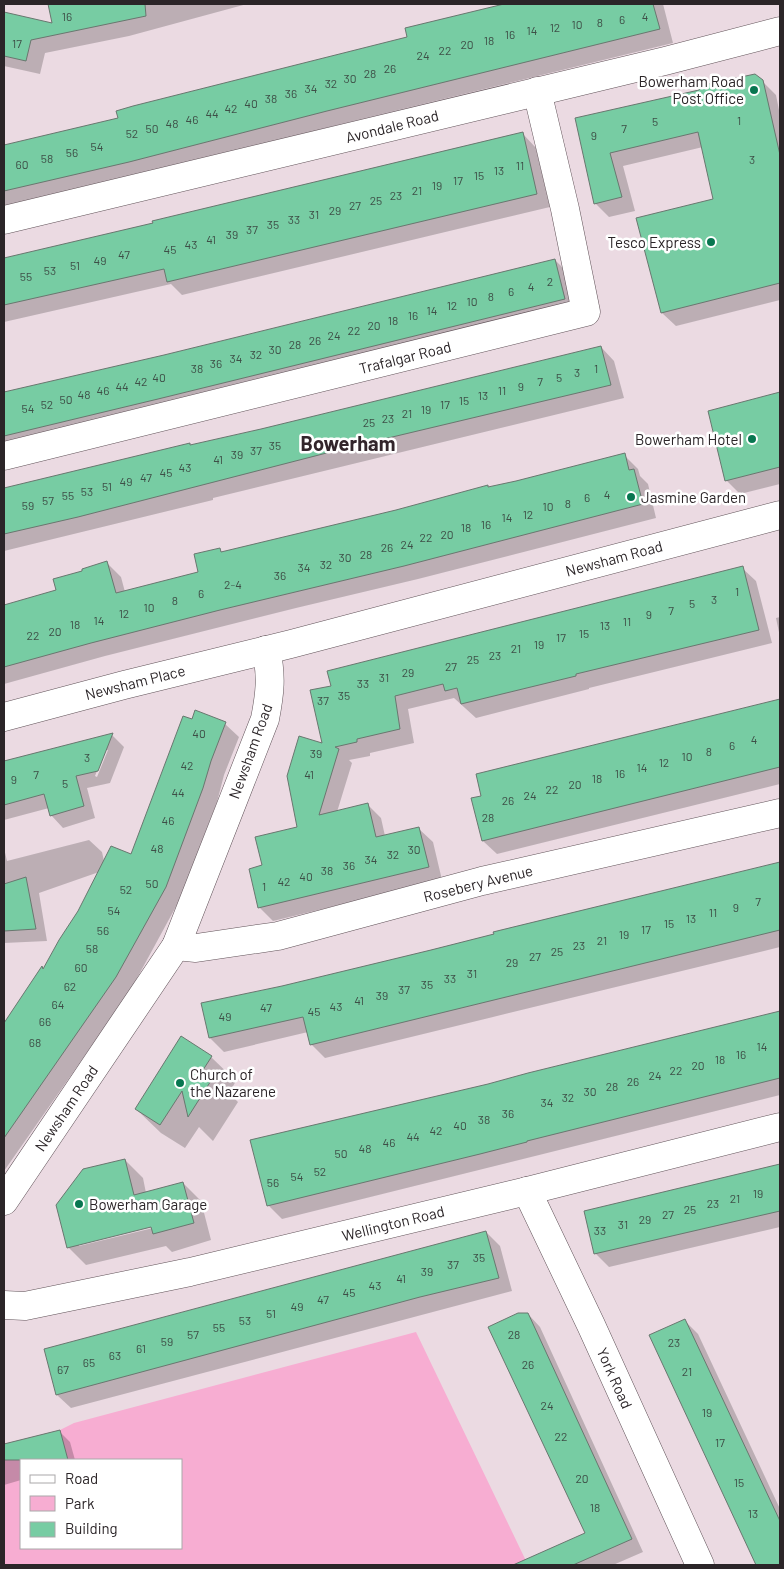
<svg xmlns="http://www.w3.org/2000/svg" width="784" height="1569" viewBox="0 0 784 1569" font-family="Barlow,sans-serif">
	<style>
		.green { fill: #f7add2; fill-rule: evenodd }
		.shadow { fill: #0003; fill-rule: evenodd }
		.building { fill: #77cca3; stroke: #69776f }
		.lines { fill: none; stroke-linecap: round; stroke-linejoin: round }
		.street-casing { stroke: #615359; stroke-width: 29 }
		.street { stroke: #fff; stroke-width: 28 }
		.poi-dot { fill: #087650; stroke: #fff; stroke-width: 2 }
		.labels { text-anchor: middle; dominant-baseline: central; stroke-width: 5; stroke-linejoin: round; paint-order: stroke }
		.number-label { font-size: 12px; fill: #3e4f47 }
		.poi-label { font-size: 15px; fill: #2b2528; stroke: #fff; text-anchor: end }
		.street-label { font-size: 15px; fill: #2b2528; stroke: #fff }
		.district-label { font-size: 20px; font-weight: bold; fill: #32252b; stroke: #fff }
	</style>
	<rect width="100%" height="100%" fill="#ebdae2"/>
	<!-- green -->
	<path class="green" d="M416 1332 528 1565H4V1444L60 1430 74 1423ZM21 1460H181V1548H21Z"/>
	<!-- shadow -->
	<g class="shadow">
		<polygon points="50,4 247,4 129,36 45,53 40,74 4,66 4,13 54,24"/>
		<polygon points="506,4 663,4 673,43 341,124 143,175 4,208 4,147 119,119 408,38 406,28"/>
		<polygon points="762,81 776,95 780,115 780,300 676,326 662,313 715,200 703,147 623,166 635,211 609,217 595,203 576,119"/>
		<polygon points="523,134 536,148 550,207 182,295 171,284 4,322 4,259"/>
		<polygon points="555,260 569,274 578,312 4,453 4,394 165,356"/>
		<polygon points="601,347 614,361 624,398 246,490 213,498 213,500 4,551 4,490 190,445 191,446 261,430"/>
		<polygon points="780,394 780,484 740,494 726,480 709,412"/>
		<polygon points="624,455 638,469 640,476 648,484 656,518 418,579 296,608 105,656 4,684 4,606 57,591 54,580 107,563 121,577 125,592 199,573 219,550 223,553"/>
		<polygon points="742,568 756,581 772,643 589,688 589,689 476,718 454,698 408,709 414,743 370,753 370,756 349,760 352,763 337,812 367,804 381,818 385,836 419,829 433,842 442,880 273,921 259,907 263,866 299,828 323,745 332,687"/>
		<polygon points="780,617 780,637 776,618"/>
		<polygon points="779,700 780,784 497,854 483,841"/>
		<polygon points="192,720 225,724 239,737 224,775 217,802 179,901 130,991 4,1171 4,1025 42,968 44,970 79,912 99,872 39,893 47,941 4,943 4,848 7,861 89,840 102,852 104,861 132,856"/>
		<path d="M112 735 124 747 110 783 87 788 95 818 63 828 51 815 49 808 4 820V761ZM105 750H108L97 777 95 776Z"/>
		<polygon points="780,863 780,947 325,1058 311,1044 308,1032 224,1052 210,1038 283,987"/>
		<polygon points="780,1012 780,1095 282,1219 268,1205 488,1086"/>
		<polygon points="211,1057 236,1081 229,1093 238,1102 213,1141 199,1127 185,1148 161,1133 136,1109"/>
		<path d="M125 1160 143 1178 146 1193 183 1183 201 1201 211 1240 172 1252 166 1246 86 1265 68 1247ZM157 1224V1227L79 1246V1244Z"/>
		<polygon points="780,1166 780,1227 609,1267 595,1253 586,1212"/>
		<polygon points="486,1232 500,1246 512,1291 71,1408 57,1395"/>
		<polygon points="528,1314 540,1327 643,1552 613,1565 545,1565 540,1555 587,1534"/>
		<polygon points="684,1320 698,1334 780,1509 780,1565 757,1565 651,1336"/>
		<polygon points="59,1431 70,1442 75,1460 21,1460 21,1483 21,1480 4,1485 4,1445"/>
	</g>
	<!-- building -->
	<g class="building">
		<polygon points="48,4 145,4 146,16 31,40 26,61 4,56 4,12 52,23"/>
		<polygon points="504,4 653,4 660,29 327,111 129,162 4,191 4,145 118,118 116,111 133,106 407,37 405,28"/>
		<polygon points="755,74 763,80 780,155 780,283 661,313 636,218 713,199 698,132 610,153 622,197 594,204 575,118 699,90 699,86"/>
		<polygon points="523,132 537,194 167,282 164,269 4,305 4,258 153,223 152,221"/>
		<polygon points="555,259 565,299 158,399 4,436 4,392 164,355"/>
		<polygon points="601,346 611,385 346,448 78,517 4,534 4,488 190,443 190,445 261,429"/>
		<polygon points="780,392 780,467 725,481 708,411"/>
		<polygon points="625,453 629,470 634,469 643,504 404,566 220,610 91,643 4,667 4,605 56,590 53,579 82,571 82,569 107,561 116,593 198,572 194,554 220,548 221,552 396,510 488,485 488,487 516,481"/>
		<polygon points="743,566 759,630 576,674 576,676 461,704 457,688 445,691 443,684 395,696 400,729 357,739 357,742 335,747 339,749 319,815 368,803 376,837 419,827 429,867 258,908 249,869 262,865 255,837 297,827 287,776 299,736 322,743 310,690 331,686 327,671"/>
		<polygon points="780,699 780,767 482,841 471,798 481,796 476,774"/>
		<polygon points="195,710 226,722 211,761 203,788 166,887 116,977 4,1138 4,1023 42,966 43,969 59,940 78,911 111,846 131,854 183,716 192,719"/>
		<polygon points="113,733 98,771 76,776 84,806 50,816 44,794 4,805 4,761"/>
		<polygon points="780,862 780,930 310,1045 303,1017 209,1038 201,1003 282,986 431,950 494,934 493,932"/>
		<polygon points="26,877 36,929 4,931 4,884"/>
		<polygon points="780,1011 780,1078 527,1141 527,1142 480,1154 267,1206 250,1140 488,1084 528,1073"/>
		<polygon points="181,1036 212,1056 203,1070 214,1076 188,1117 182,1091 160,1125 135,1109"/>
		<polygon points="125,1159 134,1195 183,1182 194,1223 153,1234 151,1227 67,1248 56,1205 83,1169"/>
		<polygon points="780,1164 780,1211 594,1254 584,1211"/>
		<polygon points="486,1231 499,1278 420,1297 56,1395 44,1349"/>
		<polygon points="518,1313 528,1313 632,1539 573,1565 513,1565 585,1533 488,1327"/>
		<polygon points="685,1319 780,1521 780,1565 756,1565 649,1335"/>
		<polygon points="60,1430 68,1460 4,1460 4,1444"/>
	</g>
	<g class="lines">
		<defs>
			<g id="street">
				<polyline points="4,220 665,61 780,31"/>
				<polyline points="4,456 586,312 565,209 537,91"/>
				<polyline points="4,717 124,685 291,644 780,515"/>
				<polyline points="176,946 196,948 278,936 482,881 780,813"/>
				<polyline points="527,1191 591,1325 700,1565"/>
				<path d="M4 1201 176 946 265 719C270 693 272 676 266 650"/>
				<polyline points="4,1305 25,1306 190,1272 527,1191 780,1127"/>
			</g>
		</defs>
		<!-- street casing -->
		<use href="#street" class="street-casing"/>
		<!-- street -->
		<use href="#street" class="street"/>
	</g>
	<!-- markers -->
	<g class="poi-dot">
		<circle cx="754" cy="90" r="5"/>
		<circle cx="711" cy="242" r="5"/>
		<circle cx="752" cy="439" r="5"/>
		<circle cx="631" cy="497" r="5"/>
		<circle cx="180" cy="1083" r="5"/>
		<circle cx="79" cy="1204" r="5"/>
	</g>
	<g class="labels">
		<!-- number labels -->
		<g class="number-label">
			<text x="67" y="16">16</text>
			<text x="645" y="16">4</text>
			<text x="622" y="19">6</text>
			<text x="600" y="22">8</text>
			<text x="577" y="24">10</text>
			<text x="555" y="27">12</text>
			<text x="532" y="30">14</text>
			<text x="510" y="34">16</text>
			<text x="489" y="40">18</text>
			<text x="17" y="43">17</text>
			<text x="467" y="44">20</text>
			<text x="445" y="50">22</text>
			<text x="423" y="55">24</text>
			<text x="390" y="68">26</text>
			<text x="370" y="73">28</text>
			<text x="350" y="78">30</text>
			<text x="331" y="83">32</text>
			<text x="311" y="88">34</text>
			<text x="291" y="93">36</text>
			<text x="271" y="98">38</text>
			<text x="251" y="103">40</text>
			<text x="231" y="108">42</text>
			<text x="212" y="113">44</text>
			<text x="192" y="119">46</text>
			<text x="739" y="120">1</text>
			<text x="655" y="121">5</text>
			<text x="172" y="123">48</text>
			<text x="152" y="128">50</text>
			<text x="624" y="128">7</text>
			<text x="132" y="133">52</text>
			<text x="594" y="135">9</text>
			<text x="97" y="146">54</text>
			<text x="72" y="152">56</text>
			<text x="47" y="158">58</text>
			<text x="752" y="159">3</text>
			<text x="22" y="164">60</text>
			<text x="520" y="165">11</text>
			<text x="499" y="170">13</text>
			<text x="479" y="175">15</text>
			<text x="458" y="180">17</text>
			<text x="437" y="185">19</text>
			<text x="417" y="190">21</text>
			<text x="396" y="195">23</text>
			<text x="376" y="200">25</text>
			<text x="355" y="205">27</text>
			<text x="335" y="210">29</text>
			<text x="314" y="214">31</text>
			<text x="294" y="219">33</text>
			<text x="273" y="224">35</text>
			<text x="252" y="229">37</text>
			<text x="232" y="234">39</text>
			<text x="211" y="239">41</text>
			<text x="191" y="244">43</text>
			<text x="170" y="249">45</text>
			<text x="124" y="254">47</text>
			<text x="100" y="260">49</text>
			<text x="75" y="265">51</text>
			<text x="50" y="270">53</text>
			<text x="26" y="276">55</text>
			<text x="550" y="281">2</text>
			<text x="531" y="286">4</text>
			<text x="511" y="291">6</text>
			<text x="491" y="296">8</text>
			<text x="472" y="301">10</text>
			<text x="452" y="305">12</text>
			<text x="432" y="310">14</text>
			<text x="413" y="315">16</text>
			<text x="393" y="320">18</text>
			<text x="374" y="325">20</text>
			<text x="354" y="330">22</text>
			<text x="334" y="335">24</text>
			<text x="315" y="340">26</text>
			<text x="295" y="344">28</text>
			<text x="275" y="349">30</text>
			<text x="256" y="354">32</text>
			<text x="236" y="358">34</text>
			<text x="216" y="363">36</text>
			<text x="197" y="368">38</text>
			<text x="596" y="368">1</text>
			<text x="577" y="372">3</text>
			<text x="159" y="377">40</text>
			<text x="559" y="377">5</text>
			<text x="141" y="381">42</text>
			<text x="540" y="381">7</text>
			<text x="122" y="386">44</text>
			<text x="521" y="386">9</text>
			<text x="103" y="390">46</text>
			<text x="502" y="390">11</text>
			<text x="84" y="394">48</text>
			<text x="483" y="395">13</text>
			<text x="66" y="399">50</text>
			<text x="464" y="400">15</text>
			<text x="47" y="404">52</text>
			<text x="445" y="404">17</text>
			<text x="28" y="408">54</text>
			<text x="426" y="409">19</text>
			<text x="407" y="413">21</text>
			<text x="388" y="418">23</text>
			<text x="369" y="422">25</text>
			<text x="275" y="445">35</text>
			<text x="256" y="450">37</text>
			<text x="237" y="454">39</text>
			<text x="218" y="459">41</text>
			<text x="185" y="467">43</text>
			<text x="166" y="472">45</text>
			<text x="146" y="477">47</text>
			<text x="126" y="481">49</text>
			<text x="107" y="486">51</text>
			<text x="87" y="491">53</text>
			<text x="607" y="494">4</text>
			<text x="68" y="495">55</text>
			<text x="587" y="497">6</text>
			<text x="48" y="500">57</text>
			<text x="568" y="503">8</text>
			<text x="28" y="505">59</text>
			<text x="548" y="506">10</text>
			<text x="528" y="514">12</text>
			<text x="507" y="517">14</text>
			<text x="486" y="524">16</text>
			<text x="466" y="527">18</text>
			<text x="447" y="534">20</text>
			<text x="426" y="537">22</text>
			<text x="407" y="544">24</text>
			<text x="387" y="547">26</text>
			<text x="366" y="554">28</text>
			<text x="345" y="557">30</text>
			<text x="326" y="564">32</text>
			<text x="304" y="567">34</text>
			<text x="280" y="575">36</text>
			<text x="233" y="584">2-4</text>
			<text x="737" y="591">1</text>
			<text x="201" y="593">6</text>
			<text x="714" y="599">3</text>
			<text x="175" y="600">8</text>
			<text x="692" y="603">5</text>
			<text x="149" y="607">10</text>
			<text x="671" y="610">7</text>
			<text x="124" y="613">12</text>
			<text x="649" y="614">9</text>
			<text x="99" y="620">14</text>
			<text x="627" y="621">11</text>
			<text x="75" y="624">18</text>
			<text x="605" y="625">13</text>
			<text x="55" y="631">20</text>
			<text x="584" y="633">15</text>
			<text x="33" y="635">22</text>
			<text x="561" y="637">17</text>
			<text x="539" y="644">19</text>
			<text x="516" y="648">21</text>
			<text x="495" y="655">23</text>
			<text x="473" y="659">25</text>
			<text x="451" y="666">27</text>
			<text x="408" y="672">29</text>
			<text x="384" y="677">31</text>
			<text x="363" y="683">33</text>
			<text x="344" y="695">35</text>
			<text x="323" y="700">37</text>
			<text x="199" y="733">40</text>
			<text x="754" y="739">4</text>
			<text x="732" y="745">6</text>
			<text x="709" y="751">8</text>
			<text x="316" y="753">39</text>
			<text x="687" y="756">10</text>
			<text x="87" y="757">3</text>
			<text x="664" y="762">12</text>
			<text x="187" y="765">42</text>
			<text x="642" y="767">14</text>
			<text x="620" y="773">16</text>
			<text x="36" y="774">7</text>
			<text x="309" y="774">41</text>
			<text x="597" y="778">18</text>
			<text x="14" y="779">9</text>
			<text x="65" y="783">5</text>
			<text x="575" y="784">20</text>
			<text x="552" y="789">22</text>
			<text x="178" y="792">44</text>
			<text x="530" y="795">24</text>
			<text x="508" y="800">26</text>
			<text x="488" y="817">28</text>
			<text x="168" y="820">46</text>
			<text x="157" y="848">48</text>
			<text x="414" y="849">30</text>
			<text x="393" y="854">32</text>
			<text x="371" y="859">34</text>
			<text x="349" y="865">36</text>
			<text x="327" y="870">38</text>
			<text x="306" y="876">40</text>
			<text x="284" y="881">42</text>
			<text x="152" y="883">50</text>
			<text x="264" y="886">1</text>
			<text x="126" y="889">52</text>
			<text x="758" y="901">7</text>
			<text x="736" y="907">9</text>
			<text x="114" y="910">54</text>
			<text x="713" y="912">11</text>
			<text x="691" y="918">13</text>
			<text x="669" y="923">15</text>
			<text x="646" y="929">17</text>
			<text x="103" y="930">56</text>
			<text x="624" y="934">19</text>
			<text x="602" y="940">21</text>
			<text x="579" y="945">23</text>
			<text x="92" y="948">58</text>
			<text x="557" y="951">25</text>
			<text x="535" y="956">27</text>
			<text x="512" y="962">29</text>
			<text x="81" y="967">60</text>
			<text x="472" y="973">31</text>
			<text x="450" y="978">33</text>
			<text x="427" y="984">35</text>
			<text x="70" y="986">62</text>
			<text x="404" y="989">37</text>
			<text x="382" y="995">39</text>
			<text x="359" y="1000">41</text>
			<text x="58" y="1004">64</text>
			<text x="336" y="1006">43</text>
			<text x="266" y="1007">47</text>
			<text x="314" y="1011">45</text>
			<text x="225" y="1016">49</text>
			<text x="45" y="1021">66</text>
			<text x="35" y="1042">68</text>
			<text x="762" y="1046">14</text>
			<text x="741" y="1054">16</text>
			<text x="720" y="1059">18</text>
			<text x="698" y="1065">20</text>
			<text x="676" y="1070">22</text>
			<text x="655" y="1075">24</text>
			<text x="633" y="1081">26</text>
			<text x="612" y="1086">28</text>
			<text x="590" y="1091">30</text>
			<text x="568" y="1097">32</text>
			<text x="547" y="1102">34</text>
			<text x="508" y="1113">36</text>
			<text x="484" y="1119">38</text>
			<text x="460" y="1125">40</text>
			<text x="436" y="1130">42</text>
			<text x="413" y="1136">44</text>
			<text x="389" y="1142">46</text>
			<text x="365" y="1148">48</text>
			<text x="341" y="1153">50</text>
			<text x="320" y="1171">52</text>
			<text x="297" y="1176">54</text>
			<text x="273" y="1182">56</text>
			<text x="758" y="1193">19</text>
			<text x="735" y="1198">21</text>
			<text x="713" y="1203">23</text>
			<text x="690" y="1209">25</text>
			<text x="668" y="1214">27</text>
			<text x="645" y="1219">29</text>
			<text x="623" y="1224">31</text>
			<text x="600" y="1230">33</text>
			<text x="479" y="1257">35</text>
			<text x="453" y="1264">37</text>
			<text x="427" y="1271">39</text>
			<text x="401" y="1278">41</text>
			<text x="375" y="1285">43</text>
			<text x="349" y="1292">45</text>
			<text x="323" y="1299">47</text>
			<text x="297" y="1306">49</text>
			<text x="271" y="1313">51</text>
			<text x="245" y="1320">53</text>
			<text x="219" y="1327">55</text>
			<text x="193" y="1334">57</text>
			<text x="514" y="1334">28</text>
			<text x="167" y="1341">59</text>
			<text x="674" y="1342">23</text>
			<text x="141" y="1348">61</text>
			<text x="115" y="1355">63</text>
			<text x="89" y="1362">65</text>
			<text x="528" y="1364">26</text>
			<text x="63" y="1369">67</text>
			<text x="687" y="1371">21</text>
			<text x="547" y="1405">24</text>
			<text x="707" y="1412">19</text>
			<text x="561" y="1436">22</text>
			<text x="720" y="1442">17</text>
			<text x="582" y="1478">20</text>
			<text x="739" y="1482">15</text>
			<text x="595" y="1507">18</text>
			<text x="753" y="1513">13</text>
		</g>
		<!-- poi labels -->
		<g class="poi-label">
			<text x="744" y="81">Bowerham Road<tspan x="744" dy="17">Post Office</tspan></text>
			<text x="701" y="242">Tesco Express</text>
			<text x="742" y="439">Bowerham Hotel</text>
			<text x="641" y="497" text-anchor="start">Jasmine Garden</text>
			<text x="190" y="1074" text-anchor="start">Church of<tspan x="190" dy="17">the Nazarene</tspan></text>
			<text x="89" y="1204" text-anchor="start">Bowerham Garage</text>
		</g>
		<!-- street labels -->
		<g class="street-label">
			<text transform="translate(392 126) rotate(-14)">Avondale Road</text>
			<text transform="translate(405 357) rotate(-14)">Trafalgar Road</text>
			<text transform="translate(614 558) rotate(-15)">Newsham Road</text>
			<text transform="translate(135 682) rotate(-14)">Newsham Place</text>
			<text transform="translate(250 751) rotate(-70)">Newsham Road</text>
			<text transform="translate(478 883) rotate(-14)">Rosebery Avenue</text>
			<text transform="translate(66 1108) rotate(-56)">Newsham Road</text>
			<text transform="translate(393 1223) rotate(-14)">Wellington Road</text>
			<text transform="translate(615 1378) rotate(66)">York Road</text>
		</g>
		<!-- district labels -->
		<g class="district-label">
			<text x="348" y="443">Bowerham</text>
		</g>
	</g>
	<!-- border -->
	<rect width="784" height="1569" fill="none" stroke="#2b2528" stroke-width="10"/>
	<!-- legend -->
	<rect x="20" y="1459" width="162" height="90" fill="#ffffff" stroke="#aaa8a9"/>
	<rect x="30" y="1475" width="25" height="8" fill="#ffffff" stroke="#aaa8a9"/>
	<text x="65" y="1484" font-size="15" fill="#2b2528">Road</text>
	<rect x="30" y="1496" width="25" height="15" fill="#f7add2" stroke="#aaa8a9"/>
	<text x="65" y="1509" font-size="15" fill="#2b2528">Park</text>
	<rect x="30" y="1522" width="25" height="15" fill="#77cca3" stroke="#aaa8a9"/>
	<text x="65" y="1534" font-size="15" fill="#2b2528">Building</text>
</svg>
